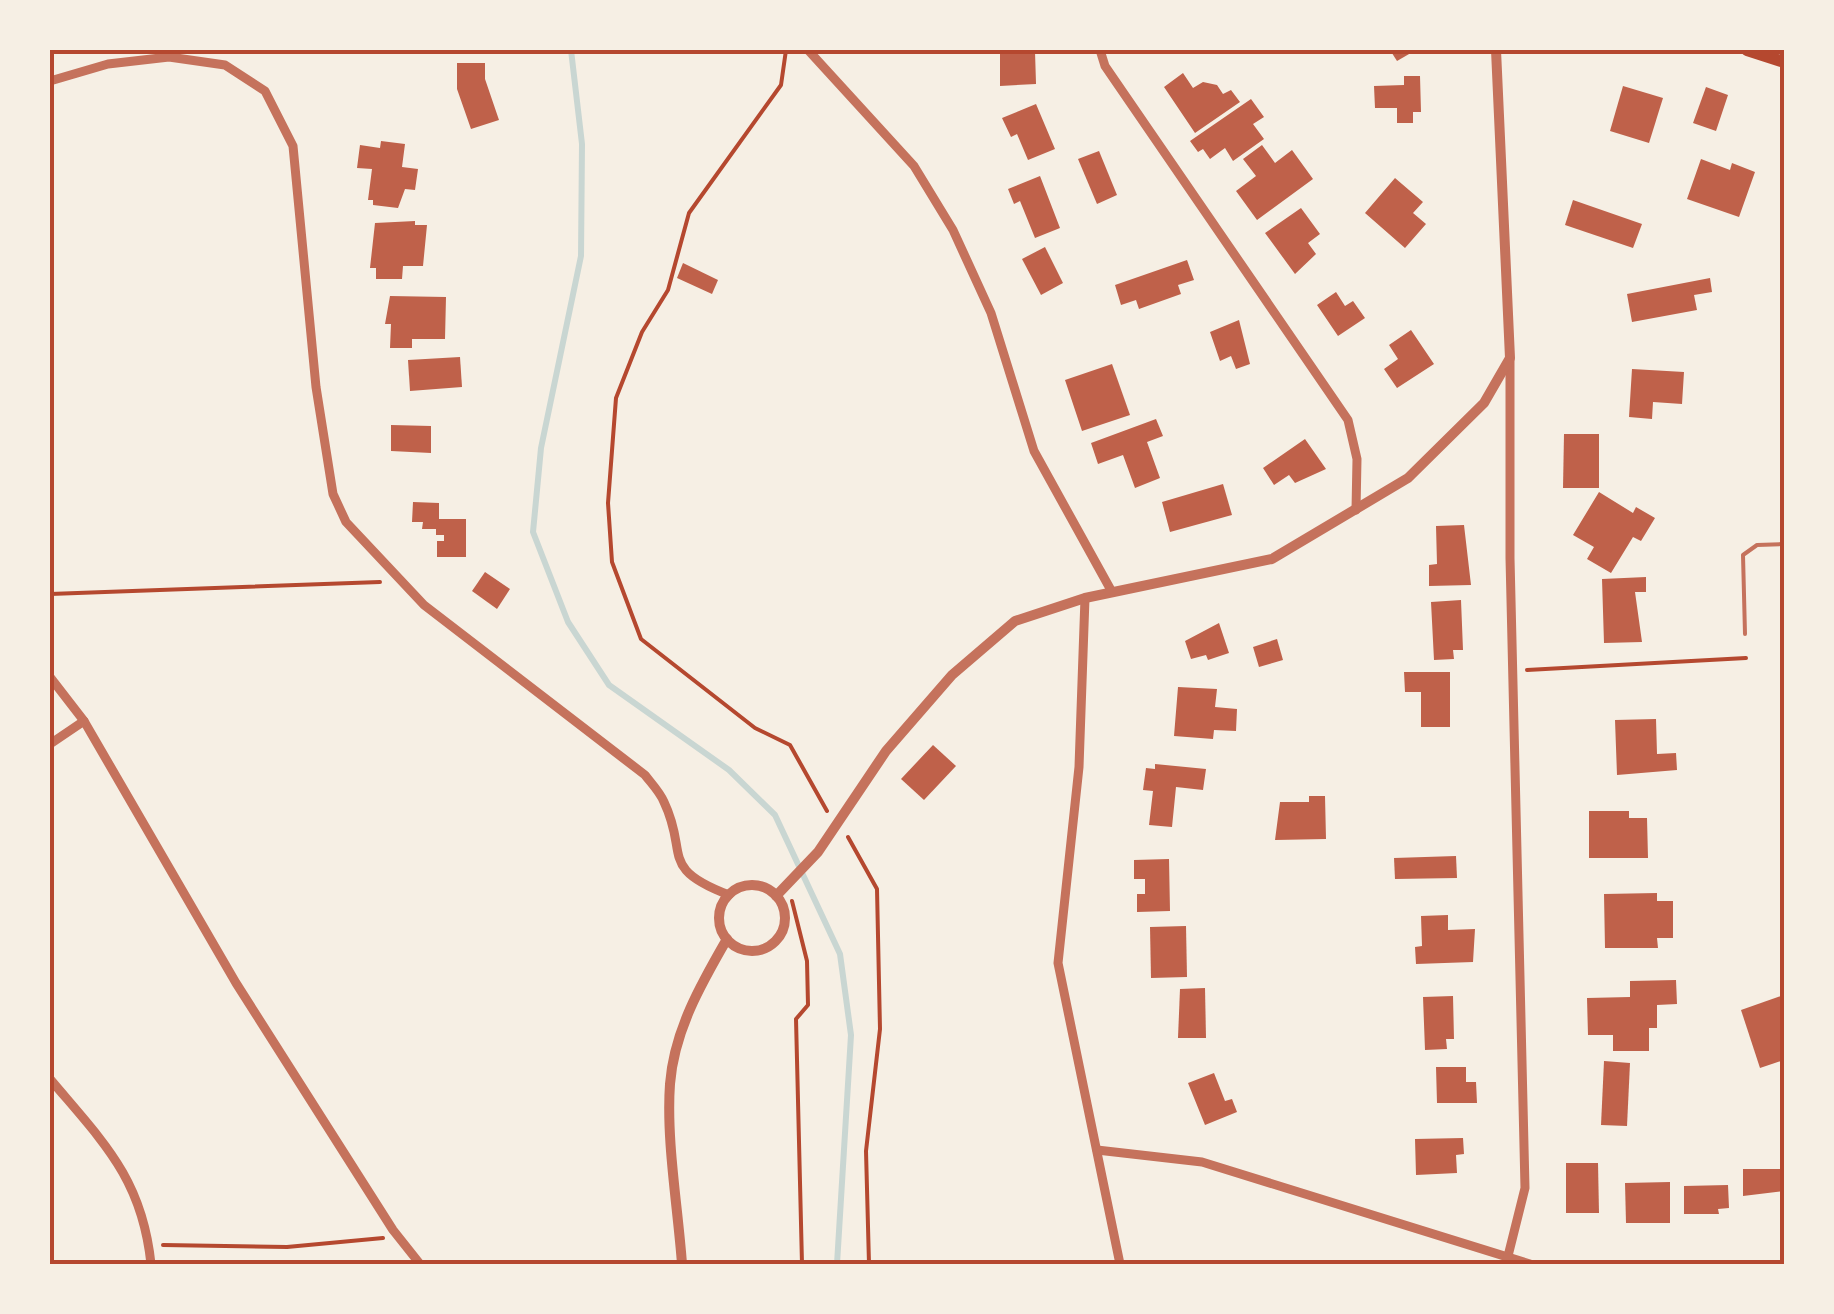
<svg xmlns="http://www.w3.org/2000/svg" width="1834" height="1314" viewBox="0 0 1834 1314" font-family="Manrope,sans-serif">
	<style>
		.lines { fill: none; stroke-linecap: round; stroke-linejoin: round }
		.stream { stroke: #c9d6d2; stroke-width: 6 }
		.building { fill: #bf614a }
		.path { stroke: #b5482f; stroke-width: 4 }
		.service { stroke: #c5725c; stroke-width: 4 }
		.minor { stroke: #c5725c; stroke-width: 9 }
		.tertiary { stroke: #c5725c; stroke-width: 10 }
		.secondary { stroke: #b5482f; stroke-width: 12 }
		.neatline { fill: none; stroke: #b5482f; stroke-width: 4 }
	</style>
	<rect width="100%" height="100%" fill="#f6efe4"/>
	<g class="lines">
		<!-- stream -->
		<polyline class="stream" points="571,50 582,144 581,256 541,448 533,532 568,622 609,685 729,770 775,815 840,954 851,1035 837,1264"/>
	</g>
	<!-- building -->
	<g class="building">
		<polygon points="1390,50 1416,50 1397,61"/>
		<polygon points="1035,52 1036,84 1000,86 1000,53"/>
		<polygon points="457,63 485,63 485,79 499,120 471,129 457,89"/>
		<polygon points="1183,73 1193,88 1203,82 1217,85 1223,94 1231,90 1240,102 1195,133 1164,87"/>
		<polygon points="1404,76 1420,76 1421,112 1413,112 1413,123 1397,123 1397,108 1375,108 1374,86 1404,85"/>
		<polygon points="1623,86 1663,98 1649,143 1610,131"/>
		<polygon points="1706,87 1728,95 1716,131 1693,123"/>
		<polygon points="1251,99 1264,117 1253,124 1264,139 1233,161 1225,148 1210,159 1203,149 1198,152 1190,141"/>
		<polygon points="1036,104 1055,149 1028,160 1017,134 1011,137 1002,118"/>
		<polygon points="381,141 405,144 402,167 418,169 415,190 405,189 398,208 373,205 373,200 368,200 372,169 357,168 360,145 380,148"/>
		<polygon points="1262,145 1275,163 1292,150 1313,179 1257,220 1236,191 1256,176 1243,159"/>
		<polygon points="1099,151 1117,195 1097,204 1078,159"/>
		<polygon points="1701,159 1730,170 1732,163 1755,172 1739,217 1687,199"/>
		<polygon points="1040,176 1060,228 1035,238 1020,201 1014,204 1008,189"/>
		<polygon points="1395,178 1423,202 1413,213 1426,224 1405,248 1365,213"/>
		<polygon points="1573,200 1642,224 1633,248 1565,225"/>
		<polygon points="1301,208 1320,234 1308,243 1316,254 1295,274 1265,233"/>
		<polygon points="415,221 415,225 427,225 423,266 403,266 402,279 376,279 376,268 370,268 375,223"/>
		<polygon points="1045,247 1063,283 1041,295 1022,259"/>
		<polygon points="1187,260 1194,280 1178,285 1181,294 1139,309 1136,300 1121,305 1115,285"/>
		<polygon points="683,263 718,280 712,294 677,278"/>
		<polygon points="1710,278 1712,292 1694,295 1697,310 1632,322 1627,294"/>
		<polygon points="1336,292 1345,306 1353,301 1365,318 1338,336 1317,305"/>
		<polygon points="390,296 446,297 445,339 412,339 412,348 390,348 391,324 385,324"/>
		<polygon points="1239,320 1250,364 1236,369 1231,356 1220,361 1210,332"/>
		<polygon points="1411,330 1434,364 1397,388 1384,369 1398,359 1389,345"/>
		<polygon points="460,357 462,387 410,391 408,360"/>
		<polygon points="1112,364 1130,415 1082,431 1065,380"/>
		<polygon points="1632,369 1684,372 1682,404 1653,402 1652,419 1629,417"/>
		<polygon points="1156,419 1163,436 1147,442 1160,478 1135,488 1123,455 1098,464 1091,443"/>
		<polygon points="391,425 431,426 431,453 391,451"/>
		<polygon points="1564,434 1599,434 1599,488 1563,488"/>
		<polygon points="1305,439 1326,469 1295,483 1289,475 1274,485 1263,468"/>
		<polygon points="1223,484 1232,515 1170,532 1162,502"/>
		<polygon points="1599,492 1633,513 1636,507 1655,518 1641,541 1633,537 1611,573 1587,559 1594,547 1573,535"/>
		<polygon points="413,502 439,503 439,519 466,519 466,557 437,557 437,541 444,541 444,535 436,535 436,529 422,529 423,522 412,522"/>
		<polygon points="1464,525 1471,585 1429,586 1429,565 1437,564 1436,526"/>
		<polygon points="485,572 510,589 497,609 472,591"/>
		<polygon points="1646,577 1646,592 1635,592 1642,642 1604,643 1602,579"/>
		<polygon points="1461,600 1463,650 1453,650 1454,659 1434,660 1431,602"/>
		<polygon points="1219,623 1229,653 1208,660 1206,655 1191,659 1185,641"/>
		<polygon points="1277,639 1283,660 1259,667 1253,647"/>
		<polygon points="1404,672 1450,672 1450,727 1421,727 1421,692 1405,692"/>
		<polygon points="1178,687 1217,689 1215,707 1237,709 1236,731 1214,730 1213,739 1174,736"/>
		<polygon points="1656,719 1657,754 1676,753 1677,770 1617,775 1615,720"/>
		<polygon points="933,745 956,766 924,800 901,779"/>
		<polygon points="1155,764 1206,769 1203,790 1176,787 1172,827 1149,825 1153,791 1143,790 1146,768 1155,769"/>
		<polygon points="1309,796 1325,796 1326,839 1275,840 1280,802 1309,802"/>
		<polygon points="1589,811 1629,811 1629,818 1647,818 1648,858 1589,858"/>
		<polygon points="1456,856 1457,878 1395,879 1394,858"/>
		<polygon points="1169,859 1170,911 1137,912 1137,894 1145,894 1145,879 1134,879 1134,860"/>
		<polygon points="1657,893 1657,901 1673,901 1673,938 1657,938 1658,948 1605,948 1604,894"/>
		<polygon points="1448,915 1448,930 1475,929 1473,962 1416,964 1415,947 1422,946 1421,916"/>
		<polygon points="1186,926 1187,977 1151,978 1150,927"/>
		<polygon points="1676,980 1677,1004 1657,1005 1657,1028 1649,1028 1649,1051 1613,1051 1613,1035 1588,1035 1587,998 1630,997 1630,981"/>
		<polygon points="1205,988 1206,1038 1178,1038 1180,989"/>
		<polygon points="1453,996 1454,1039 1446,1039 1447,1049 1425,1050 1423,997"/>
		<polygon points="1781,996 1784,1060 1760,1068 1741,1010"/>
		<polygon points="1604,1061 1630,1063 1627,1126 1601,1125"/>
		<polygon points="1436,1067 1466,1067 1466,1082 1476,1082 1477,1103 1437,1103"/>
		<polygon points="1214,1073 1225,1101 1232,1099 1237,1112 1205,1125 1188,1083"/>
		<polygon points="1463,1138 1464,1154 1456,1155 1457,1173 1416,1175 1415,1139"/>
		<polygon points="1566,1163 1598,1163 1599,1213 1566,1213"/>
		<polygon points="1743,1169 1784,1169 1784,1191 1743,1196"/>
		<polygon points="1670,1182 1670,1223 1626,1223 1625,1183"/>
		<polygon points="1728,1185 1729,1208 1718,1209 1719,1214 1684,1214 1684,1186"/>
	</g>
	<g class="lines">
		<!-- path -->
		<g class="path">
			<polyline points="786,50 781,85 689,213 668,290 642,332 616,398 608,503 612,562 641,639 755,728 790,745 827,811"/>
			<polyline points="50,594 380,582"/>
			<polyline points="1527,670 1746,658"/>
			<polyline points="848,837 877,889 880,1029 866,1151 869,1264"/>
			<polyline points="792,901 807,961 808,1005 796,1019 802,1264"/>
			<polyline points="163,1245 287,1247 383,1238"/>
		</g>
		<!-- service -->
		<polyline class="service" points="1745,634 1743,555 1757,545 1784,544"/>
		<!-- minor -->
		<g class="minor">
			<polyline points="808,50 914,166 953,230 991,313 1034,451 1112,592"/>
			<polyline points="1100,50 1105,66 1348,420 1357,459 1356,510"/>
			<path d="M50 81 108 64 169 57 225 65 265 91 293 146 316 387 333 494 346 522 424 605 645 775C651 783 660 792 664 802 689 854 658 868 729 895"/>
			<polyline points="1085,598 1079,767 1058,963 1120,1264"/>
			<polyline points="50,677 84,721 236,983 393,1230 420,1264"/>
			<polyline points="50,744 84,721"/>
			<path d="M50 1079C103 1142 142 1178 151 1264"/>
			<polyline points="1097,1150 1202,1162 1530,1264"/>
			<polyline points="1506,1264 1525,1188 1510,558 1510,360"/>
		</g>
		<!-- tertiary -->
		<g class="tertiary">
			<circle cx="752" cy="918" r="33"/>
			<polyline points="776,896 818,852 886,751 952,675 1015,621 1085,598 1272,559 1408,478 1484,403 1510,358 1496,50"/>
			<path d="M682 1264C678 1208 666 1140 670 1084 674 1031 701 984 727 939"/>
		</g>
		<!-- secondary -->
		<polyline class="secondary" points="1747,50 1784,62"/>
	</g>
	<!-- border -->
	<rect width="1834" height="1314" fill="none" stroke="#f6efe4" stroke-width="105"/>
	<rect x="52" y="52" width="1730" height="1210" class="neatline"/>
</svg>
